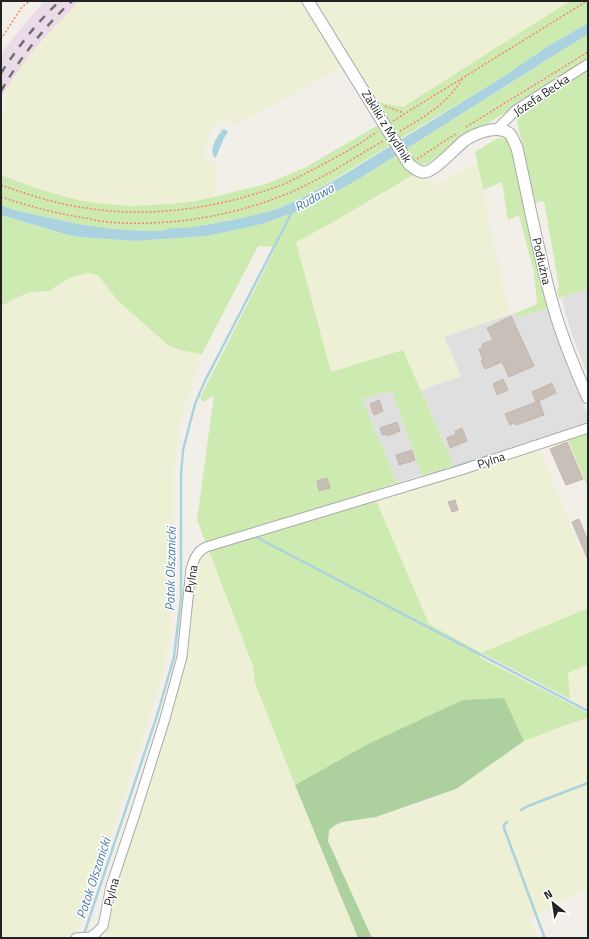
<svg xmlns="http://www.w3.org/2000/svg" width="589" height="939" viewBox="0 0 589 939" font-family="'Titillium Web',sans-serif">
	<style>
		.residential { fill: #e0dfdf }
		.industrial { fill: #ebdbe8 }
		.farmland { fill: #eef0d5 }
		.grass { fill: #cdebb0 }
		.forest { fill: #add19e }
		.water { fill: #aad3df }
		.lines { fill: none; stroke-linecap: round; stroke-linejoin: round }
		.stream { stroke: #aad3df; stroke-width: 2.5 }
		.building { fill: #c7bfb8; stroke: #c4b6ab }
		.minor-casing { stroke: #a9a9a9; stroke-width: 11 }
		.tertiary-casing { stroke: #a9a9a9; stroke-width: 13 }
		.path { stroke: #fa8072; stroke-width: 1.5; stroke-dasharray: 2 2; stroke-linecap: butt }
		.minor { stroke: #fff; stroke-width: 9 }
		.tertiary { stroke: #fff; stroke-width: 11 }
		.rail { stroke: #707070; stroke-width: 2.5; stroke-dasharray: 8 8; stroke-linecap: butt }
		.tertiary-bridge-casing { stroke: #a9a9a9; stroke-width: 13; stroke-linecap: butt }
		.tertiary-bridge { stroke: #fff; stroke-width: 11 }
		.labels { text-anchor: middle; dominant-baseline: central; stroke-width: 3; stroke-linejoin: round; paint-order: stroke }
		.street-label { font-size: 12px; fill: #222; stroke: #fff }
		.water-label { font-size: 13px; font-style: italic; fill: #4a7aab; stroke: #fff }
	</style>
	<rect width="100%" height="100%" fill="#f2efe9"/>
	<!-- residential -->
	<g class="residential">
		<polygon points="588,289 588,375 573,338 561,298"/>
		<polygon points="548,308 568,367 588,415 588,424 454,466 421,390 461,376 444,337 510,314 516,313 519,318"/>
		<polygon points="392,391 422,475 397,483 362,399"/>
	</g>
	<!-- industrial -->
	<polygon class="industrial" points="44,1 79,1 31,53 6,89 1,98 1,53"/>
	<!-- farmland -->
	<g class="farmland">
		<polygon points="79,1 300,1 342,67 239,124 223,121 216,123 208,138 205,156 207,163 216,161 218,176 214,196 196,201 170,204 149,206 131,206 95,203 78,200 35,188 1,174 1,114 6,107 6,89 31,53"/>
		<polygon points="314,1 570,1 403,107 377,102 330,28"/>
		<polygon points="477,164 510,314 444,337 461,376 421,390 403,350 331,372 296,242 328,225 413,175 438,184 466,168"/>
		<polygon points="89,273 98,275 118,301 180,350 202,354 192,383 179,428 174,478 174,542 170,638 164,671 103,861 77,935 67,938 1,938 1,306 29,292 49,291 69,278"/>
		<polygon points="539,447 588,568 588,608 481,653 429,624 375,499"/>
		<polygon points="208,550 253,666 255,683 301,800 358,938 131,938 106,934 103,931 109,903 177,689 194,569 197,558"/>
		<polygon points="588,664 588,709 570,699 568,673"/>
		<polygon points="588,718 588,889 529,917 538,938 372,938 328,841 328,830 334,826 342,822 376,817 427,802 456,789 524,741 566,724"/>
	</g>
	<!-- grass -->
	<g class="grass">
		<polygon points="570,1 588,1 588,23 553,43 501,78 398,140 377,102 403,107"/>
		<polygon points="588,34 588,61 455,144 428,163 422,165 417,165 413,162 405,150"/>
		<polygon points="588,69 588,289 559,298 557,291 559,287 544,201 535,203 517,122 518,118 526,113 526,109"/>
		<polygon points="380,124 392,144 315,191 304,197 277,209 247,217 188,228 171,228 161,231 148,231 113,229 86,226 63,221 14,210 1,205 1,175 35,188 78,200 95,203 131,206 170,204 196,201 266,184 306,167"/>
		<polygon points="498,138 507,139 519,174 548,308 518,318 516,313 537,304 534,272 519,215 508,220 502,182 483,190 475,152"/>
		<polygon points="398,154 413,175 328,225 296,242 331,372 403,350 454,466 422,475 392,391 362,399 397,483 372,491 429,624 481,653 588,608 588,664 568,673 570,699 482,653 479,657 588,713 588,718 565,725 524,741 504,698 368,744 295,785 255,683 253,666 197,520 214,395 204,402 200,398 276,247 258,246 202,354 180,350 168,345 118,301 98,275 89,273 69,278 49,291 29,292 1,306 1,215 60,233 79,237 135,241 207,236 249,227 265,223 298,211 362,177"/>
		<polygon points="588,432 588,488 567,438"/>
	</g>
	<!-- forest -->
	<polygon class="forest" points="504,698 524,741 456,789 376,817 342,822 334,826 329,830 328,841 372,938 358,938 295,785 368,744 463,700"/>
	<!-- water -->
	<g class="water">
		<polygon points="588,23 588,34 362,177 316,203 298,211 265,223 249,227 207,236 135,241 79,237 68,235 1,215 1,205 14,210 77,224 113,229 148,231 161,231 171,228 185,228 211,224 247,217 277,209 304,197 340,177 501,78 553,43"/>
		<path d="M223 129 226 130 228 132 224 138 216 157H214C209 149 217 136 223 129Z"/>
	</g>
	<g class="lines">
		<!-- stream -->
		<g class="stream">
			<polyline points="482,458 493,455"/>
			<polyline points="454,467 473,461"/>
			<polyline points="426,476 445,470"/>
			<polyline points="256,537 588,711"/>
			<polyline points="521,810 528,806 588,783"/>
			<polyline points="507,822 504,825 504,828 544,936"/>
			<polyline points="84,936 85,931 156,719 174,657 181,598 181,475 183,450 195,404 205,381 292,212"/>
		</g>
	</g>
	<!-- building -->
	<g class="building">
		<polygon points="511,316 534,366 509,377 502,362 485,369 481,361 483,360 479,349 483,347 482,344 493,340 487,328"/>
		<polygon points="503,379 508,390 497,395 493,384"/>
		<polygon points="552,383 556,393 536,402 539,401 544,415 516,425 514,423 510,425 505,414 536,402 532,392"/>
		<polygon points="379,400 383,411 374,415 370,404"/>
		<polygon points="397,422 400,431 387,436 387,434 382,435 380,428"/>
		<polygon points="462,428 467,441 450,448 447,438 456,434 455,431"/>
		<polygon points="567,442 583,479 566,485 550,449"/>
		<polygon points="412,450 415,460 399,465 396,455"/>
		<polygon points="327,478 330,488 319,491 317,481"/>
		<polygon points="455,500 458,510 452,512 448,502"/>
		<polygon points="579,519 588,541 588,560 572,522"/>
	</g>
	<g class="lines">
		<defs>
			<g id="minor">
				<polyline points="497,129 516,110 588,64"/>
				<path d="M76 938 90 937 96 933 103 926 111 886 135 814 164 722 182 657 191 569C194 560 196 552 206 547L461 470 588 428"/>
			</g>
			<g id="tertiary">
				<polyline points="308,1 387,129"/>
				<path d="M409 164C413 167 417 171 422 172 433 174 455 148 464 141 471 136 481 132 490 130 497 129 504 129 510 134 513 138 515 144 517 148 529 202 539 257 554 309 563 340 575 369 588 398"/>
			</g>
		</defs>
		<!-- minor casing -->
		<use href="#minor" class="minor-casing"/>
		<!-- tertiary casing -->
		<use href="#tertiary" class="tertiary-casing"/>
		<!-- path -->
		<g class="path">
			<polyline points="1,39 22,7 30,1"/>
			<polyline points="385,106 404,113"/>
			<polyline points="393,121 587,1"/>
			<polyline points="466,127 588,52"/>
			<path d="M400 131C423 118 448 103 462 79"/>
			<polyline points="417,159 457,133"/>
			<path d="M1 185C29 195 57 204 86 208 148 218 214 209 273 188 286 184 299 177 312 170 322 165 333 159 344 153 355 147 366 139 377 132"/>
			<path d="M1 197C29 206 57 214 86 218 93 220 100 221 107 222 167 227 229 217 284 195 319 181 350 160 383 141"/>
		</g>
		<!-- minor -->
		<use href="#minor" class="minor"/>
		<!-- tertiary -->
		<use href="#tertiary" class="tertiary"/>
		<!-- rail -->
		<g class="rail">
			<path d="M1 73C18 47 37 22 60 1"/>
			<path d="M1 91C20 58 44 27 72 1"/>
		</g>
		<defs>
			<polyline id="tertiary-bridge" points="387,129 409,164"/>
		</defs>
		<!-- tertiary-bridge casing -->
		<use href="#tertiary-bridge" class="tertiary-bridge-casing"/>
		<!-- tertiary-bridge -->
		<use href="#tertiary-bridge" class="tertiary-bridge"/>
	</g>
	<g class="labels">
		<!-- street labels -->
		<g class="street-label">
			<text transform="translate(541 95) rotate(-34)">Józefa Becka</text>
			<text transform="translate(387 126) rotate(58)">Zakliki z Mydlnik</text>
			<text transform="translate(542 261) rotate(77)">Podłużna</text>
			<text transform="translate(491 460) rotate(-18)">Pylna</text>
			<text transform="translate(191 579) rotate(-81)">Pylna</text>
			<text transform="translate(111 892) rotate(-75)">Pylna</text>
		</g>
		<!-- water labels -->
		<g class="water-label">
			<text transform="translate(314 197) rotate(-30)">Rudawa</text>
			<text transform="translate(170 569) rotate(-89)">Potok Olszanicki</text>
			<text transform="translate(93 878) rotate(-72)">Potok Olszanicki</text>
		</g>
	</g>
	<!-- border -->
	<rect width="589" height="939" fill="none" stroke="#222222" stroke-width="4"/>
	<!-- north arrow -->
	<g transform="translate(553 903) rotate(330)" stroke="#ffffff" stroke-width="3" paint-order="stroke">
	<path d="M0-3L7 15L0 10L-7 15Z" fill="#222222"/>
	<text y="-6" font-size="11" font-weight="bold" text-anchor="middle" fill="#222222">N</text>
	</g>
</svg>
